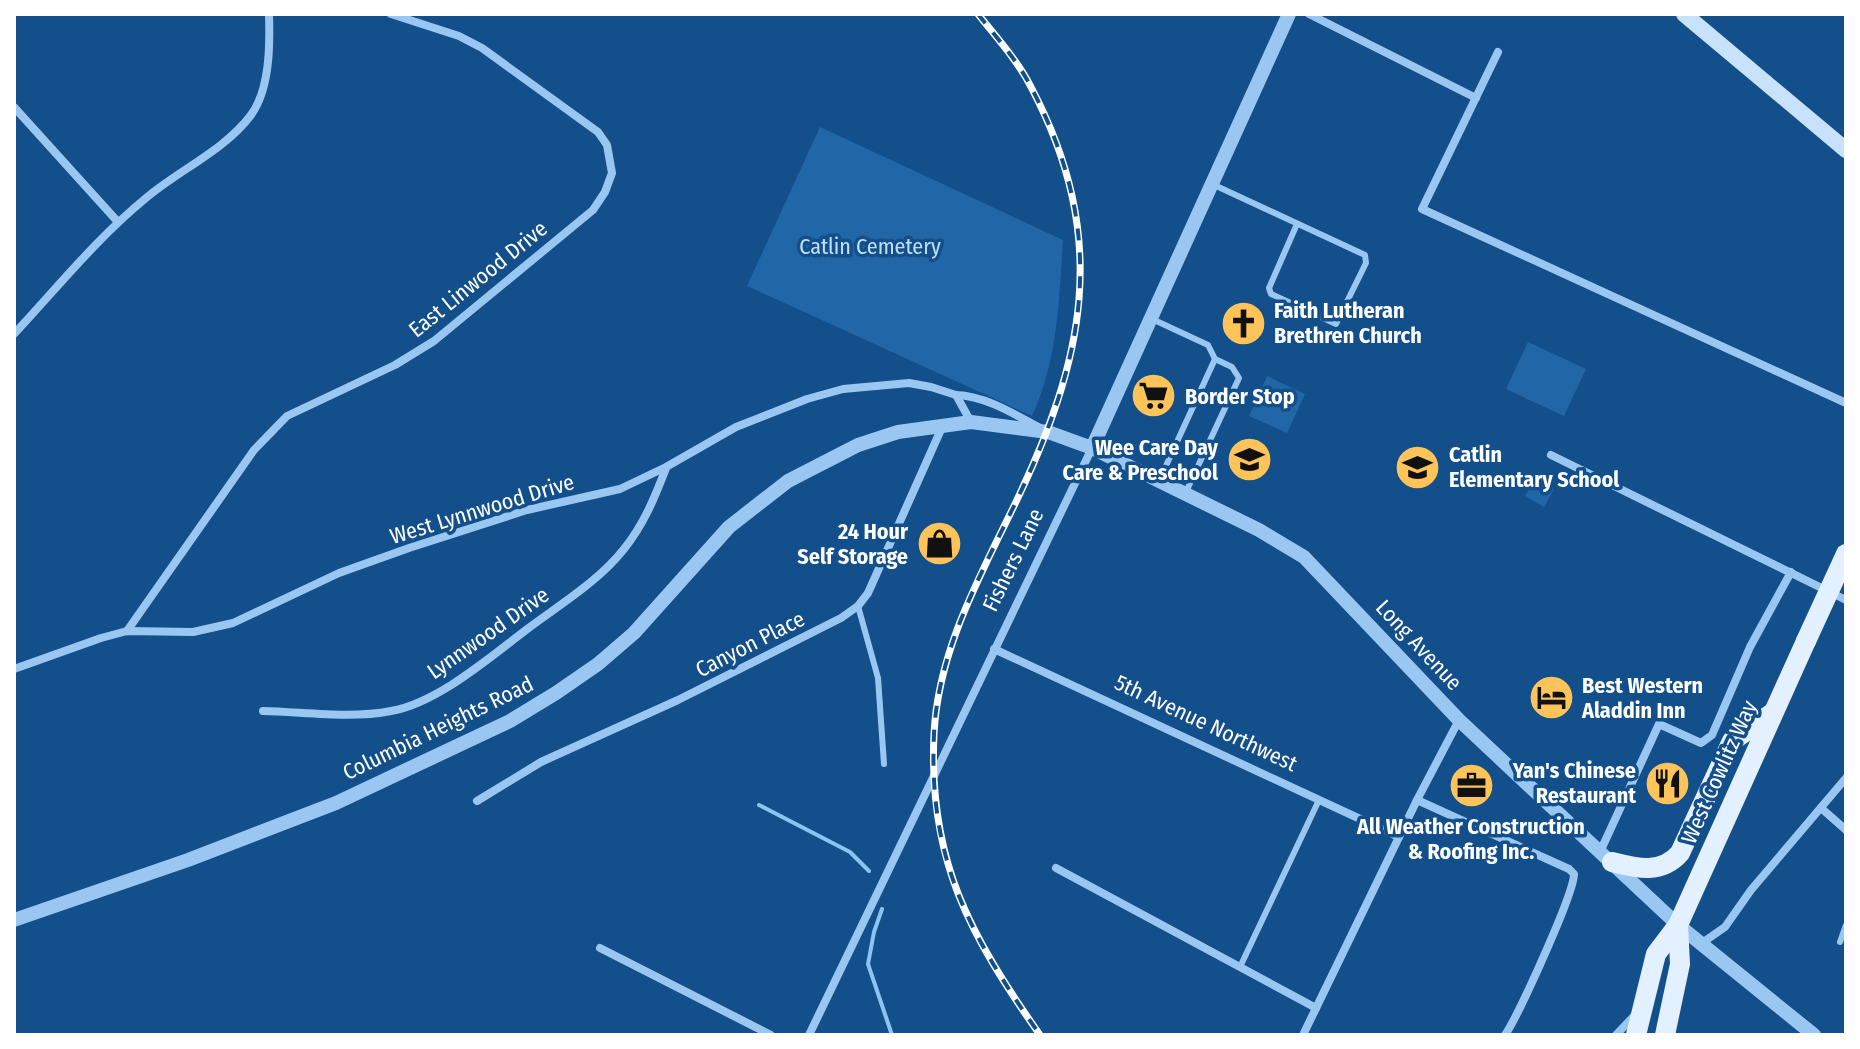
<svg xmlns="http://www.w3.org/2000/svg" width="1860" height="1049" viewBox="0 0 1860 1049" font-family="'Fira Sans Condensed',sans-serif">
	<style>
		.green { fill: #2167a8 }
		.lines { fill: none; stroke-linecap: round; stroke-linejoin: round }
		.stream { stroke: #8bc3f4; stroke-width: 4 }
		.service { stroke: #9ac7f1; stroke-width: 6 }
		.minor { stroke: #9ac7f1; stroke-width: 8 }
		.tertiary { stroke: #9ac7f1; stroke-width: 14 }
		.secondary { stroke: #c8e2fb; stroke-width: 16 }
		.primary { stroke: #e3f0ff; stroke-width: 20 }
		.rail-casing { stroke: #fff; stroke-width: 7 }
		.rail { stroke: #124f8b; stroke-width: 4; stroke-dasharray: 12; stroke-linecap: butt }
		.primary-bridge { stroke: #e3f0ff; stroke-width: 20 }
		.labels { text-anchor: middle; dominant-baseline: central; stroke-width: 7; stroke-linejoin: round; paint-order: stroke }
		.park-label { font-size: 22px; fill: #c0e0fc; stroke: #124f8b }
		.street-label { font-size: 22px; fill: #fff; stroke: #124f8b }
		.poi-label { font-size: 22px; font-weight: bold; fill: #fff; stroke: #124f8b; text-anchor: start }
	</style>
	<rect width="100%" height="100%" fill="#124f8b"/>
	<!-- green -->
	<g class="green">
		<path d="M820 127 1063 240C1059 301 1058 359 1032 416L747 286Z"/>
		<polygon points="1528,342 1586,369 1564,416 1506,389"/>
		<polygon points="1267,376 1305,394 1287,433 1249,416"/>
		<polygon points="1535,479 1554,489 1544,507 1525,496"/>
	</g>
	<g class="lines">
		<!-- stream -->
		<g class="stream">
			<polyline points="759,805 850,852 869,871"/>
			<polyline points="882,909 874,932 868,964 892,1035"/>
		</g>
		<!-- service -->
		<g class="service">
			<polyline points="1212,184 1365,255 1366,263 1336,324 1271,294 1269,288 1297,224"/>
			<polyline points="1152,319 1208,345 1215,359 1232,367 1239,378 1185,494"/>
			<polyline points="1159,481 1215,359"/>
			<polyline points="858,606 878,678 884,764"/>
			<polyline points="1840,942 1846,925"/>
			<polyline points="1240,967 1319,800"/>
		</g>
		<!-- minor -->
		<g class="minor">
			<polyline points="1309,14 1476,98"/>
			<polyline points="1498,52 1422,209 1846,403"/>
			<polyline points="14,107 118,222"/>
			<path d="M14 334C57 288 97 238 146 198 179 170 225 150 251 115 270 89 270 45 269 14"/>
			<path d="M956 395C986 396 1014 414 1040 428"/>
			<polyline points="1551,455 1846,600"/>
			<polyline points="127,631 254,450 287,416 395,365 434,341 593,210 605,192 612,173 607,145 598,132 482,48 459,36 391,14"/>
			<polyline points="994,649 1399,837"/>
			<polyline points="14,669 101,638 127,631 193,632 233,623 339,573 409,548 527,510 620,489 666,467 736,427 807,399 843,389 909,383 931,387 956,395 971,422"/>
			<path d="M263 711C305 712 350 719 391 711 437 703 489 658 526 630 559 605 598 582 624 549 644 524 655 497 666 468"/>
			<path d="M1417 800 1569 869 1574 874C1574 894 1518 1016 1505 1035"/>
			<polyline points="477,801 541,762 678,700 841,618 858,606 868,593 943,425"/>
			<polyline points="1821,808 1846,830"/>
			<polyline points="1600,852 1659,724 1701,743 1712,735 1750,647 1791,572"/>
			<polyline points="1056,868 1316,1008"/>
			<polyline points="1702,943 1725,927 1751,890 1846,778"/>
			<polyline points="600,948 771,1035"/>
			<polyline points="809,1035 1092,448"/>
			<polyline points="1303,1035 1417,800 1459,720"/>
			<polyline points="1616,1035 1636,1014"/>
		</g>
		<!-- tertiary -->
		<g class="tertiary">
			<polyline points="1092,448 1289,14"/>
			<polyline points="14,920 188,860 336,803 510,721 556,693 598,664 634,633 729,527 788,481 858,445 898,432 971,422 1048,432 1092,448 1259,530 1304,557 1459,720 1555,810 1678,925 1814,1035"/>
		</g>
		<!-- secondary -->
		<polyline class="secondary" points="1684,14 1846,150"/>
		<!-- primary -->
		<g class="primary">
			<path d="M1612 862C1636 868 1661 875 1680 853L1732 741 1771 714"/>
			<polyline points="1636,1035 1656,954 1678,925 1806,641"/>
			<polyline points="1665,1035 1680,964 1678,925"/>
		</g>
		<defs>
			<path id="rail" d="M978 14C996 37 1018 61 1031 87 1111 239 1085 360 1013 508 978 580 938 652 934 734 928 861 970 935 1040 1035"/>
		</defs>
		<!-- rail casing -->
		<use href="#rail" class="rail-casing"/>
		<!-- rail -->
		<use href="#rail" class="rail"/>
		<!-- primary-bridge -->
		<polyline class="primary-bridge" points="1806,641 1846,554"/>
	</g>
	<!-- icons -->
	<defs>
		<symbol id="church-disc" viewBox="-11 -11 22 22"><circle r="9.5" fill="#ffc459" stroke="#124f8b"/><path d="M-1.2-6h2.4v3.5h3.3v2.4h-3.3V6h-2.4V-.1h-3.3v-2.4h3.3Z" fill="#111"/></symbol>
		<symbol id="supermarket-disc" viewBox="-11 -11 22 22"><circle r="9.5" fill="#ffc459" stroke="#124f8b"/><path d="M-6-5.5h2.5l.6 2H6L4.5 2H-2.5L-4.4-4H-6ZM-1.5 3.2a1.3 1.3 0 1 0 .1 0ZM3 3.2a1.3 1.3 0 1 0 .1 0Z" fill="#111"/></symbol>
		<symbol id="school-disc" viewBox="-11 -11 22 22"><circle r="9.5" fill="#ffc459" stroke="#124f8b"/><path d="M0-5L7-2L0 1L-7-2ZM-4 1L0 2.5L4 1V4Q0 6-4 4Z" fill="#111"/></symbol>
		<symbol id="shop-disc" viewBox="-11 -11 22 22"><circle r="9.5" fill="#ffc459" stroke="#124f8b"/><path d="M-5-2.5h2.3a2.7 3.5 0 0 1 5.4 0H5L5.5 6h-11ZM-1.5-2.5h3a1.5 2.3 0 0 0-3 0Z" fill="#111"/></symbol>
		<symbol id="hotel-disc" viewBox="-11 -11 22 22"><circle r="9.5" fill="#ffc459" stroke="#124f8b"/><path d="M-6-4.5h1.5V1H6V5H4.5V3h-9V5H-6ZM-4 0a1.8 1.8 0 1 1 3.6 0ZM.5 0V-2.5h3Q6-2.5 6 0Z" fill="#111"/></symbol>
		<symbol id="restaurant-disc" viewBox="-11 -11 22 22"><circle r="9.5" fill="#ffc459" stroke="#124f8b"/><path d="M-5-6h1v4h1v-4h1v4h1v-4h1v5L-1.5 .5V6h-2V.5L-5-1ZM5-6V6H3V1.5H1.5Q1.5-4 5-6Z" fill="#111"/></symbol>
		<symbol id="office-disc" viewBox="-11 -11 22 22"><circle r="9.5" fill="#ffc459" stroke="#124f8b"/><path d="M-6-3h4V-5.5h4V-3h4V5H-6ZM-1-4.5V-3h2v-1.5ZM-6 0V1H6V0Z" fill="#111"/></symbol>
	</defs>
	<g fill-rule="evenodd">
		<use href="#church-disc" x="1218" y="298" width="51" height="51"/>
		<use href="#supermarket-disc" x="1128" y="370" width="51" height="51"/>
		<use href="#school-disc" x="1224" y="434" width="51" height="51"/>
		<use href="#school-disc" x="1392" y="442" width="51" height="51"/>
		<use href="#shop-disc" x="914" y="518" width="51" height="51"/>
		<use href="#hotel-disc" x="1526" y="672" width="51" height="51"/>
		<use href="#restaurant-disc" x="1642" y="758" width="51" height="51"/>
		<use href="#office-disc" x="1446" y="760" width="51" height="51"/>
	</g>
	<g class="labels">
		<!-- park labels -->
		<g class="park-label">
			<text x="870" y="246">Catlin Cemetery</text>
		</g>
		<!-- street labels -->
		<g class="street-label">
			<text transform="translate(478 279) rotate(-39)">East Linwood Drive</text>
			<text transform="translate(482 509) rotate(-17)">West Lynnwood Drive</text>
			<text transform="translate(1013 560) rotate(-64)">Fishers Lane</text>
			<text transform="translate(488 633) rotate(-35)">Lynnwood Drive</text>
			<text transform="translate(750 644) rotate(-27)">Canyon Place</text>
			<text transform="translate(1419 645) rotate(47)">Long Avenue</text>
			<text transform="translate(1206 723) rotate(25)">5th Avenue Northwest</text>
			<text transform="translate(438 728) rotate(-26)">Columbia Heights Road</text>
			<text transform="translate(1719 772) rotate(-66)">West Cowlitz Way</text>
		</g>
		<!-- poi labels -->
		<g class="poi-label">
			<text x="1274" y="310">Faith Lutheran<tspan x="1274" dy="25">Brethren Church</tspan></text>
			<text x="1185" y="396">Border Stop</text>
			<text x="1218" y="447" text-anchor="end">Wee Care Day<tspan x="1218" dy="25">Care &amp; Preschool</tspan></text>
			<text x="1449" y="454">Catlin<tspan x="1449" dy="25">Elementary School</tspan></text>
			<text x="908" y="531" text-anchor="end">24 Hour<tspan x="908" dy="25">Self Storage</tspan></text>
			<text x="1582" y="685">Best Western<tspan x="1582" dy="25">Aladdin Inn</tspan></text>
			<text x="1636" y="770" text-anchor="end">Yan's Chinese<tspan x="1636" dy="25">Restaurant</tspan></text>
			<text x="1471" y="826" text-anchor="middle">All Weather Construction<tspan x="1471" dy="25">&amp; Roofing Inc.</tspan></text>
		</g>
	</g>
	<!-- border -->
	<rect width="1860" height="1049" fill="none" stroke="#ffffff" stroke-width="32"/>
</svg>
